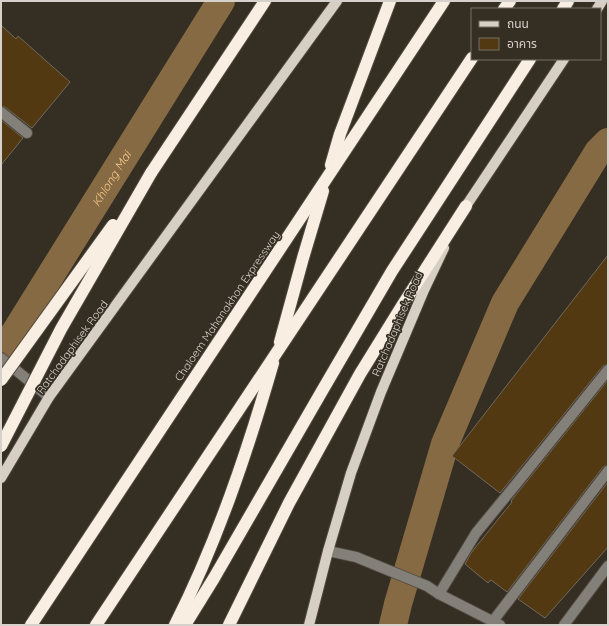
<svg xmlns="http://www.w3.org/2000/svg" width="609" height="626" viewBox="0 0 609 626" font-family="Quicksand,'Noto Sans Thai',sans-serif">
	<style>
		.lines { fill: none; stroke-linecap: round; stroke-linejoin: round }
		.canal { stroke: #866a44; stroke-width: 28 }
		.building { fill: #523912; stroke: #72695d }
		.minor-casing { stroke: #524b41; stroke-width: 12 }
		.major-casing { stroke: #524b41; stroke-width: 12 }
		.highway-casing { stroke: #524b41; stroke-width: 14 }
		.minor { stroke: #837f79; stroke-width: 10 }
		.major { stroke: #d7cfc3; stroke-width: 10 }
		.highway { stroke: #f8eee1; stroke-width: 12 }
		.highway-bridge-casing { stroke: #524b41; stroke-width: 14; stroke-linecap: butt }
		.highway-bridge { stroke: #f8eee1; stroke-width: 12 }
		.labels { text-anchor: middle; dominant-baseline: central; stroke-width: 3.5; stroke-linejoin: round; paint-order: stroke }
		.street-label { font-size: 11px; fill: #d6d1ca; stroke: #352e23 }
		.water-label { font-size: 12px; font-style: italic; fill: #f6c98a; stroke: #352e23 }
	</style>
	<rect width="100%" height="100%" fill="#352e23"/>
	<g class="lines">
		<!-- canal -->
		<g class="canal">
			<path id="s1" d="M1 355 221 1"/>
			<polyline points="393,625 398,604 445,444 505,303 598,152 608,142"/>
		</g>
	</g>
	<!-- building -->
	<g class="building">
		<polygon points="1,25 16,39 18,36 70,82 32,128 5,107 1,106"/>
		<polygon points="1,120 23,138 1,165"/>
		<polygon points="608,255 608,364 603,366 500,493 452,456"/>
		<polygon points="608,380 608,465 603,467 507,592 491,580 488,583 465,564 471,553 512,502 511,501"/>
		<polygon points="608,482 608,547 545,618 518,599"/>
	</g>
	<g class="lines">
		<defs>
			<g id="minor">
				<polyline points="1,112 27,133"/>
				<polyline points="1,358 49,397"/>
				<polyline points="328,551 356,557 427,586 439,594 500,625"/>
				<polyline points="439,594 476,533 517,483 608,370"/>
				<polyline points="493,621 608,471"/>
				<polyline points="564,625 608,566"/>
			</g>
			<g id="major">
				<polyline points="597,9 602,1"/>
				<polyline points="462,213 466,206 564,59"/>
				<polyline points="1,478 49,397 337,1"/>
				<polyline points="309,625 328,551 351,473 381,392 424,290 444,248"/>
			</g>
			<g id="highway">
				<polyline points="504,9 510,1"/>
				<polyline points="563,9 568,1"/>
				<polyline points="331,165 340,134 390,1"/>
				<polyline points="151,173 265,1"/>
				<polyline points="280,342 303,258 323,191"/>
				<polyline points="31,625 444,1"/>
				<polyline points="96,625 472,58"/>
				<path d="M175 625C217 542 247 453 273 363"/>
				<polyline points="185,625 214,578 322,391 392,271 530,59"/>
				<polyline points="229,625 289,503 360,374 402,306 466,206"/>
			</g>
		</defs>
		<!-- minor casing -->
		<use href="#minor" class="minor-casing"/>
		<!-- major casing -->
		<use href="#major" class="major-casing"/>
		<!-- highway casing -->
		<use href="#highway" class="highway-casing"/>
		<!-- minor -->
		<use href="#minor" class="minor"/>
		<!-- major -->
		<use href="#major" class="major"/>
		<!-- highway -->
		<use href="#highway" class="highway"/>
		<defs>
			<g id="highway-bridge">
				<polyline points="1,380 113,225"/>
				<polyline points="1,446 61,329 151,173"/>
			</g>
		</defs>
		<!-- highway-bridge casing -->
		<use href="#highway-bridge" class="highway-bridge-casing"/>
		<!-- highway-bridge -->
		<use href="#highway-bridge" class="highway-bridge"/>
	</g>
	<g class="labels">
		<!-- street labels -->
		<g class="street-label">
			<text transform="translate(227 306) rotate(-56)">Chaloem Mahanakhon Expressway</text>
			<text transform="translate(397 324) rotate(-67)">Ratchadaphisek Road</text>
			<text transform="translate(72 347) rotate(-54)">Ratchadaphisek Road</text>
		</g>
		<!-- water labels -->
		<g class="water-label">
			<text stroke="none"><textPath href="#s1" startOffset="208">Khlong Mai</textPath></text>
		</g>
	</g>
	<!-- border -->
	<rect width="609" height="626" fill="none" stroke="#d6d1ca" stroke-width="4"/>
	<!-- legend -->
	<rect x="471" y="8" width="130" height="52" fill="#352e23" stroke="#756f66"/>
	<rect x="479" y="21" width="20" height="6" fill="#d7cfc3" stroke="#756f66"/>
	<text x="507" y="28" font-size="12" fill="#d6d1ca">ถนน</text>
	<rect x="479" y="38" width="20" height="12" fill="#523912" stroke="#756f66"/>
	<text x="507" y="48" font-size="12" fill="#d6d1ca">อาคาร</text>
</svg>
